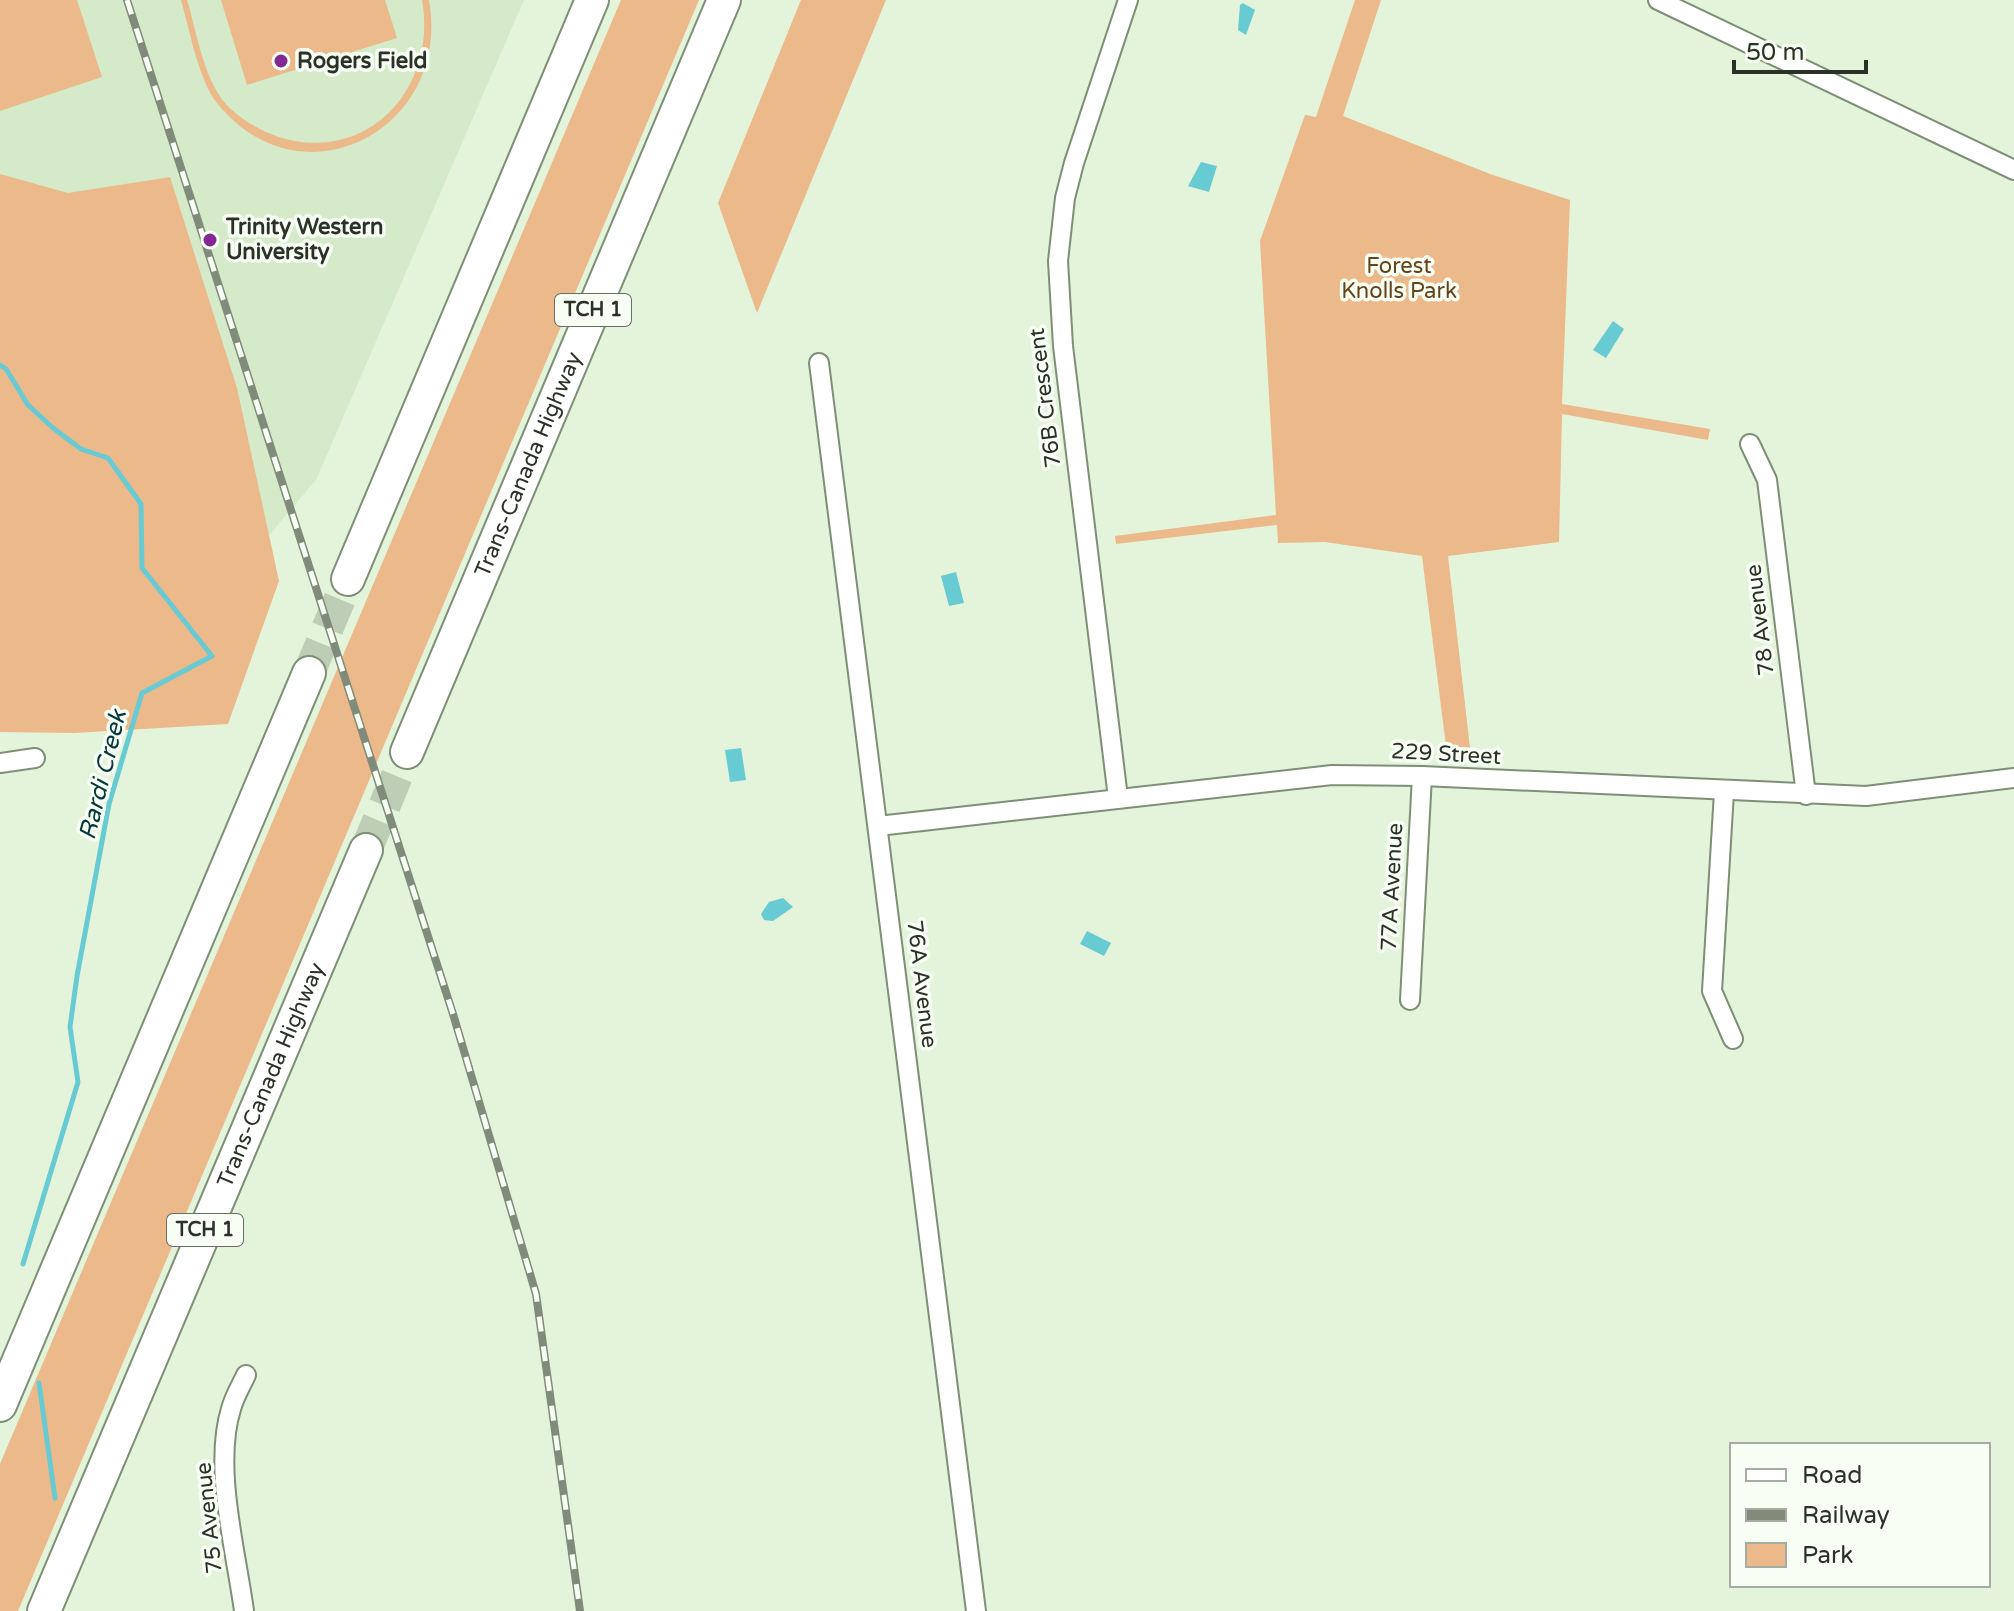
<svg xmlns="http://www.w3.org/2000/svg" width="2014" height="1611" viewBox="0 0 2014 1611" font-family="'Varela Round',sans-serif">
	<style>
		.built { fill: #d5eac9 }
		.green { fill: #ebb98a }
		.water { fill: #68cbd4 }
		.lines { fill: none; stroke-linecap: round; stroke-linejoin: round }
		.stream { stroke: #68cbd4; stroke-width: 5 }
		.motorway-tunnel { stroke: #becdb6; stroke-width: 32; stroke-dasharray: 32 16; stroke-linecap: butt }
		.minor-casing { stroke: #7f8e76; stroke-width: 22 }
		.motorway-casing { stroke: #7f8e76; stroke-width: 36 }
		.minor { stroke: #fff; stroke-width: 18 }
		.motorway { stroke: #fff; stroke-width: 32 }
		.rail-casing { stroke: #808b7a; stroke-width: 8 }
		.rail { stroke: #f7fef3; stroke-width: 5; stroke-dasharray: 15; stroke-linecap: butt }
		.poi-dot { fill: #842894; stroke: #f7fef3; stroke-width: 3 }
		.labels { text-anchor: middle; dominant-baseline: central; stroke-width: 7; stroke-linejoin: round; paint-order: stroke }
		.shield { fill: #f7fef3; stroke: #686e64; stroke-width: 2 }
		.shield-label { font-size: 20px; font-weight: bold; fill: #2b3127 }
		.poi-label { font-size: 22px; font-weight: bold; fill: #2b3127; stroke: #f7fef3; text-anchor: start }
		.park-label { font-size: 22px; fill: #66421a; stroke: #f7fef3 }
		.street-label { font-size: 22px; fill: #2b3127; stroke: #f7fef3 }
		.water-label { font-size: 24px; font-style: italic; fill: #05373b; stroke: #f7fef3 }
	</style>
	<rect width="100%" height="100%" fill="#e3f4da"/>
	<!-- built -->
	<polygon class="built" points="0,0 524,0 316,480 154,670 0,599"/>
	<!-- green -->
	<g class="green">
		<polygon points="0,0 77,0 102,77 0,111"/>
		<path d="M181 0H187C197 33 203 76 225 103 238 118 258 129 276 136 367 167 438 88 422 0H429C452 130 301 208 217 103 199 81 189 28 181 0Z"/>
		<polygon points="221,0 385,0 397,38 247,85"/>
		<polygon points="621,0 699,0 18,1611 0,1611 0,1464"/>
		<polygon points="801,0 886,0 757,313 718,203"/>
		<polygon points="1355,0 1381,0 1343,116 1490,174 1570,200 1562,404 1710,429 1708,440 1562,414 1559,542 1448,556 1470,748 1446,746 1422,556 1325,542 1278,543 1277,525 1116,544 1115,536 1276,515 1260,241 1305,115 1316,117"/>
		<polygon points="0,174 68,193 170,177 237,388 279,581 228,724 74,733 0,732"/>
	</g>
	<!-- water -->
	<g class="water">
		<polygon points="1243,3 1255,10 1246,35 1238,30 1240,5"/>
		<polygon points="1201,162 1217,166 1209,192 1188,186"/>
		<polygon points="1613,321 1624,329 1606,358 1593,350"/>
		<polygon points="956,572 964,603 949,606 941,576"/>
		<polygon points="741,748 746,780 730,782 725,750"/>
		<polygon points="783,898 793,907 773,921 764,920 761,914 769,902"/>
		<polygon points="1087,931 1111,943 1104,956 1080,944"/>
	</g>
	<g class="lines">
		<!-- stream -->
		<g class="stream">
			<polyline points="0,365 6,369 28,405 53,428 81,449 108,458 141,504 142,568 212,656 142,693 109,804 77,976 70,1027 78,1082 23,1264"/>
			<polyline points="39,1383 55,1498"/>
		</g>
		<!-- motorway-tunnel -->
		<g class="motorway-tunnel">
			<polyline points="309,673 348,579"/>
			<polyline points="366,850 407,752"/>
		</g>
		<defs>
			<g id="minor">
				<polyline points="1658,0 2014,170"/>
				<polyline points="819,363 976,1611"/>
				<polyline points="1750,444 1767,480 1806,795"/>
				<polyline points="0,763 35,758"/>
				<polyline points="1724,792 1712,991 1733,1039"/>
				<polyline points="1118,798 1063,346 1058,261 1065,198 1074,163 1128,0"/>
				<polyline points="878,826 1332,775 1422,776 1866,796 2014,778"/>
				<polyline points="1410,1000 1422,776"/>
				<path d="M244 1611C236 1551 213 1467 231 1409 234 1397 241 1386 246 1375"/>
			</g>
			<g id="motorway">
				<polyline points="348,579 592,0"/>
				<path id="s1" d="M407 752 724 0"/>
				<polyline points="0,1405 309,673"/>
				<path id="s2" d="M44 1611 366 850"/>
			</g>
		</defs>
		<!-- minor casing -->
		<use href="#minor" class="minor-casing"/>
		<!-- motorway casing -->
		<use href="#motorway" class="motorway-casing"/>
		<!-- minor -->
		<use href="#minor" class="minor"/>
		<!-- motorway -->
		<use href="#motorway" class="motorway"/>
		<defs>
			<polyline id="rail" points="127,0 453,1014 536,1294 580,1611"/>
		</defs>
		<!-- rail casing -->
		<use href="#rail" class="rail-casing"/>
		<!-- rail -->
		<use href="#rail" class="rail"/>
	</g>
	<!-- markers -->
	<g class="poi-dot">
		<circle cx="281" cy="61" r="8"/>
		<circle cx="210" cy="240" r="8"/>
	</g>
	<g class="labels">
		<!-- shield labels -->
		<g class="shield">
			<rect x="555" y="294" width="76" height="32" rx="6"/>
			<rect x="167" y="1214" width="76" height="32" rx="6"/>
		</g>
		<g class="shield-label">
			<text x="593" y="310">TCH 1</text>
			<text x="205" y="1230">TCH 1</text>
		</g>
		<!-- poi labels -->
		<g class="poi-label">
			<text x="297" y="61">Rogers Field</text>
			<text x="226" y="227">Trinity Western<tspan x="226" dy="25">University</tspan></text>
		</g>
		<!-- park labels -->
		<g class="park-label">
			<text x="1399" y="266">Forest<tspan x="1399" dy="25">Knolls Park</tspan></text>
		</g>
		<!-- street labels -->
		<g class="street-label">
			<text transform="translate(1045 398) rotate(-97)">76B Crescent</text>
			<text stroke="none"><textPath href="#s1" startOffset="312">Trans-Canada Highway</textPath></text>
			<text transform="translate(1760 620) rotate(-97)">78 Avenue</text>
			<text transform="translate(1446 754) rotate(3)">229 Street</text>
			<text transform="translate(1392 887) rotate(-87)">77A Avenue</text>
			<text transform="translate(922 984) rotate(83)">76A Avenue</text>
			<text stroke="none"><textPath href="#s2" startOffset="582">Trans-Canada Highway</textPath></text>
			<text transform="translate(209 1518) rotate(-96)">75 Avenue</text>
		</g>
		<!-- water labels -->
		<g class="water-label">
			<text transform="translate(103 775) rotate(-76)">Rardi Creek</text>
		</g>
	</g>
	<!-- legend -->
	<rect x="1730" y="1443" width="260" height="144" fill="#f7fef3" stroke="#a5aca1" stroke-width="2"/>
	<rect x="1746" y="1469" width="40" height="12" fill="#ffffff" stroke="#a5aca1" stroke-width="2"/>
	<text x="1802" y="1483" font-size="24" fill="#2b3127">Road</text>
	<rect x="1746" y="1509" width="40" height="12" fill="#808b7a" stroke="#a5aca1" stroke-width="2"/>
	<text x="1802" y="1523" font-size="24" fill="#2b3127">Railway</text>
	<rect x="1746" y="1543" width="40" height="24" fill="#ebb98a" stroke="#a5aca1" stroke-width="2"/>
	<text x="1802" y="1563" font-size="24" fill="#2b3127">Park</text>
	<!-- scale -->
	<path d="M1734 60v12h132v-12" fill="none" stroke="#2b3127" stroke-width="4"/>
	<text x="1746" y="60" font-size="24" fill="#2b3127" stroke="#f7fef3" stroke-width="6" paint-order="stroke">50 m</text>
</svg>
